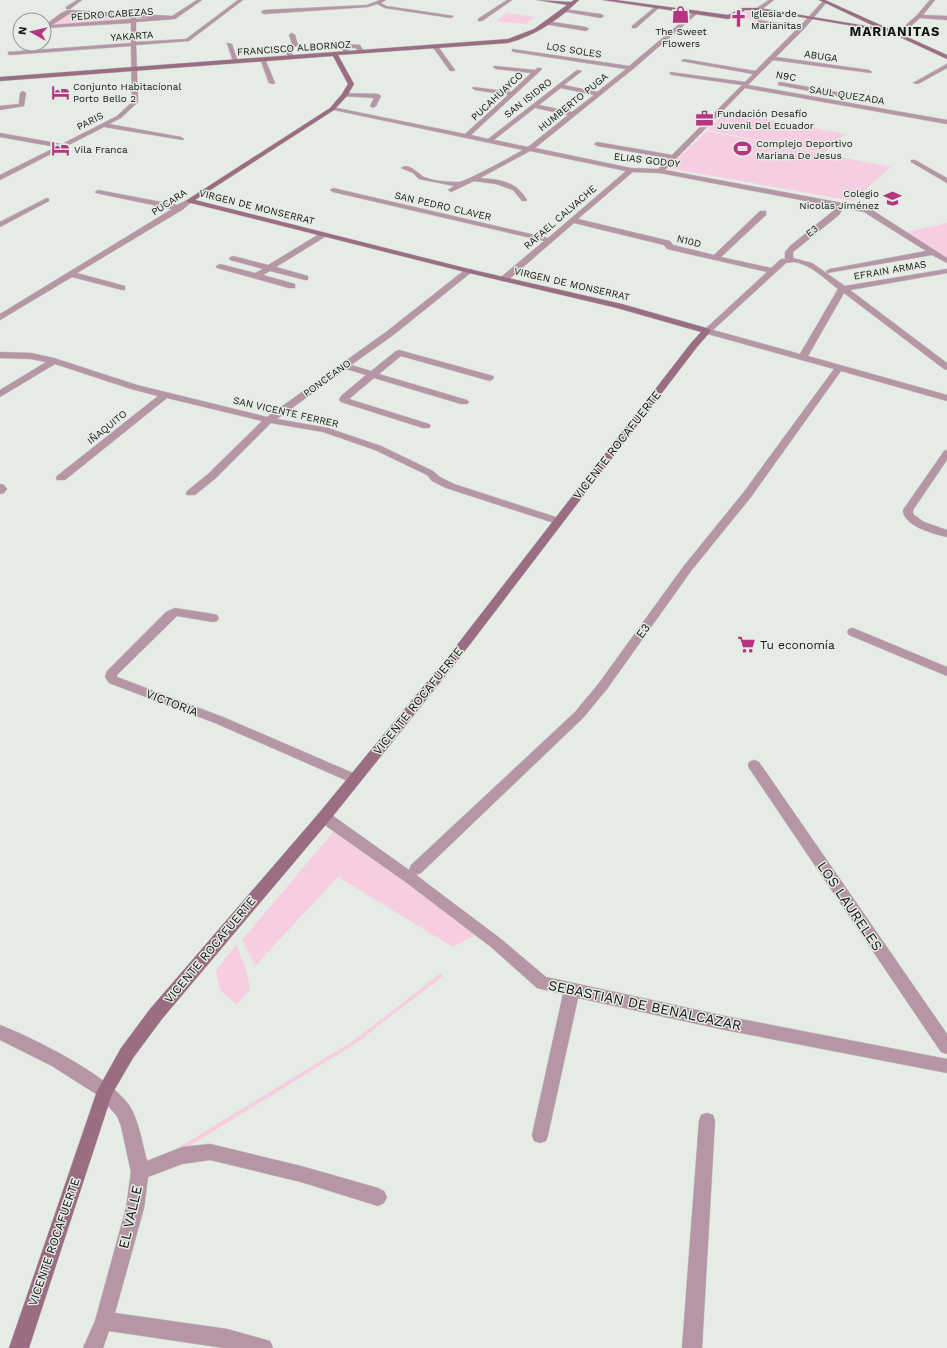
<svg xmlns="http://www.w3.org/2000/svg" width="947" height="1348" viewBox="0 0 947 1348" font-family="'Work Sans',sans-serif">
	<style>
		.green { fill: #f7cee1 }
		.lines { fill: none; stroke-linecap: round; stroke-linejoin: round }
		.street-casing { stroke: #c3c9c3; stroke-width: 1 }
		.secondary-casing { stroke: #c3c9c3; stroke-width: 1 }
		.street { fill: #b696a5; fill-rule: evenodd }
		.secondary { fill: #9b6d83; fill-rule: evenodd }
		.labels { text-anchor: middle; dominant-baseline: central; stroke-width: 3; stroke-linejoin: round; paint-order: stroke }
		.far-poi-label { font-size: 10px; fill: #111411; stroke: #e5ebe5; text-anchor: start }
		.far-street-label { font-size: 10px; fill: #111411; stroke: #e5ebe5 }
		.street-label { font-size: 12px; fill: #111411; stroke: #e5ebe5 }
		.poi-label { font-size: 12px; fill: #111411; stroke: #e5ebe5; text-anchor: start }
		.far-district-label { font-size: 13px; font-weight: bold; letter-spacing: 1px; fill: #111411; stroke: #e5ebe5 }
		.near-street-label { font-size: 14px; fill: #111411; stroke: #e5ebe5 }
	</style>
	<rect width="100%" height="100%" fill="#e5ebe5"/>
	<!-- green -->
	<g class="green">
		<polygon points="755,9 772,12 760,21 737,18 746,10"/>
		<polygon points="69,13 168,19 50,26"/>
		<polygon points="507,13 535,17 525,24 496,21"/>
		<polygon points="727,112 845,134 824,153 707,130"/>
		<polygon points="707,131 891,167 853,201 668,168"/>
		<polygon points="947,223 947,258 908,232"/>
		<polygon points="335,830 418,874 479,933 453,947 338,877 255,966 242,940"/>
		<polygon points="236,944 247,972 250,989 237,1005 220,990 216,971"/>
		<polygon points="441,973 443,976 355,1044 183,1150 181,1146 353,1041"/>
	</g>
	<g class="lines">
		<defs>
			<g id="street">
				<polygon points="77,0 82,0 70,9 66,9 66,7"/>
				<path d="M197 0H202L175 19 136 22V42L186 39 238 0H243L189 41 136 45 138 102 121 118 109 124 181 137 184 139 183 140 104 127 0 180V175L56 147 0 137V133L62 144 117 116 132 102 131 46 10 55 8 54V52L131 43V23L44 28V26L61 13 68 10 172 16ZM69 14 130 17 131 19 52 25ZM136 17 149 18 136 19Z"/>
				<polygon points="380,0 386,0 381,3 386,6 454,16 451,18 385,8 377,4 368,7 264,14 261,12 264,10 367,5"/>
				<polygon points="507,0 512,0 482,21 478,21 478,19"/>
				<polygon points="769,0 774,0 761,10 757,10 757,8"/>
				<polygon points="930,0 935,0 923,15 947,16 947,20 920,18 901,35 897,35 897,33 917,15"/>
				<path d="M823 1 827 2 804 29 776 57 869 70 872 72 871 73 773 60 748 85 947 120V124L745 88 665 170 869 208 947 258V263L932 255 827 273 826 271 830 269 926 251 864 212 843 208 839 215 793 252V258L812 263 845 286 947 269V273L850 290 947 363V370L944 369 844 293 808 356 947 395V401L841 371 751 497 691 571 607 689 583 718 421 873 416 875 501 939 546 977 725 1016 947 1059V1073L725 1030 578 998 548 1135 546 1141 540 1143 534 1141 532 1135 563 994 537 988 491 947 407 883 319 821 317 817 319 813 324 812 329 813 409 870 411 865 575 712 599 683 683 567 743 493 834 369 704 333 703 331 767 272 667 249 664 245 574 223 507 281H501V277L544 241 333 192 330 190 333 188 548 238 626 171 530 151 480 178C501 180 516 181 527 200L526 201H522L513 190 496 184 474 181 451 192 448 190 454 186 419 179 413 173 401 168C409 162 418 174 424 177 433 181 448 182 458 182 464 183 514 155 523 150L329 109 332 107 465 134 508 95 475 90 472 88 473 87 511 92 531 73 496 69 493 67 494 66 535 70 537 68H541L542 69 538 73 471 135 488 139 577 70 582 71 564 85 597 92 626 69 514 52 512 51V49L629 66 696 10 699 12 698 13 633 69 535 148 631 168 658 169 669 158 597 146 594 144 597 142 672 155 742 85 672 75 670 74V72L745 82 753 74 681 61 684 59 755 71 797 29 760 23 757 21 758 20 800 26ZM561 88 594 95 572 112 539 105ZM535 108 568 115 528 147 494 140ZM633 172 660 173 837 207 833 211 790 246 785 252V259H781L771 268 721 257 766 215V211H760L714 255 673 245 670 241 578 219ZM794 262C810 264 825 279 838 289L800 354 713 330 786 263Z"/>
				<polygon points="656,6 660,7 636,28 632,28 632,26"/>
				<polygon points="563,9 601,14 604,16 601,18 561,11 561,10"/>
				<polygon points="546,21 586,27 589,29 586,31 544,24 543,23"/>
				<polygon points="292,33 295,35 298,45 290,50 294,57 291,59 289,58 284,49 292,44 289,35"/>
				<polygon points="227,43 232,44 238,62 233,61"/>
				<polygon points="345,44 360,45 364,52 359,53 356,48 347,48 350,53 345,54 341,47"/>
				<polygon points="433,45 437,45 455,70 454,71 450,71 432,46"/>
				<polygon points="260,58 265,59 275,83 274,84 269,83"/>
				<polygon points="947,64 947,68 918,84 913,83"/>
				<polygon points="780,82 842,93 845,95 842,97 778,85 778,83"/>
				<polygon points="23,91 26,93 24,106 0,110 0,106 19,104 20,93"/>
				<polygon points="345,93 378,94 381,96 376,106 373,108 370,106 374,98 343,96 343,94"/>
				<polygon points="911,160 915,160 947,178 947,183 911,162"/>
				<polygon points="98,190 177,205 187,200 193,201 182,210 77,273 125,286 125,290 122,290 72,277 0,320 0,314 172,209 96,193 95,192"/>
				<polygon points="47,198 49,199 49,201 0,227 0,222"/>
				<polygon points="321,233 327,233 328,235 276,267 308,276 308,280 305,280 270,271 263,275 295,284 295,288 289,288 217,268 216,266 220,264 255,273 263,269 230,260 229,258 233,256 268,265"/>
				<polygon points="466,269 472,269 473,271 392,336 351,365 371,371 396,351 399,350 493,376 494,378 490,381 401,356 379,374 467,400 469,402 467,404 461,404 374,378 349,399 429,424 431,426 429,428 423,428 341,402 339,400 341,396 366,375 346,369 277,419 328,428 381,446 433,471 440,477 454,484 562,519 563,521 562,523 554,523 446,488 432,481 427,475 375,450 323,432 271,423 216,478 195,495 187,495 186,493 187,491 208,474 262,421 167,398 65,480 57,480 56,478 57,476 158,396 131,389 55,364 0,397 0,390 46,362 31,359 0,358 0,352 31,353 54,358 137,385 267,417 386,332"/>
				<path d="M947 450V460L913 510V514L924 522 947 530V537C934 534 903 526 903 510L944 451Z"/>
				<polygon points="0,484 4,485 7,489 4,493 0,494"/>
				<polygon points="175,608 213,614 217,615 219,618 217,621 213,622 177,616 117,675 117,677 223,717 360,776 362,779 360,782 355,784 350,782 215,723 109,683 105,677 107,671 166,612"/>
				<polygon points="853,628 947,667 947,676 849,635 847,632 849,629"/>
				<polygon points="754,760 759,762 947,1034 947,1054 941,1052 749,768 748,765 749,762"/>
				<path d="M0 1025C34 1038 109 1076 129 1105 139 1120 142 1143 147 1161L182 1147 210 1144 301 1166 378 1188 384 1191 387 1197 384 1203 378 1206 301 1182 210 1160 182 1164 148 1177 144 1208 115 1313 227 1329 270 1341 273 1348H224L109 1331 103 1348H83L95 1321 126 1208 131 1172 121 1126 117 1116 99 1096 52 1066 0 1040Z"/>
				<polygon points="707,1113 713,1115 715,1121 702,1348 682,1348 699,1121 701,1115"/>
			</g>
			<g id="secondary">
				<path d="M537 0 571 2 574 0H579C560 19 535 36 508 43L338 55 354 84 347 96 334 110 195 200 469 269 622 304 710 329 711 331 697 347 458 660 329 821 162 1019 133 1058 112 1094 29 1348H9L97 1091 121 1048 150 1009 319 813 450 654 691 343 701 332 617 308 469 273 187 202V200L330 108 342 94 348 84 333 56 0 81V77L508 39 534 29 567 5Z"/>
				<polygon points="603,0 616,0 728,15 742,8 759,8 878,28 819,0 825,0 947,55 947,59 889,32 759,10 745,10 735,17 728,19"/>
			</g>
		</defs>
		<!-- street casing -->
		<use href="#street" class="street-casing"/>
		<!-- secondary casing -->
		<use href="#secondary" class="secondary-casing"/>
		<!-- street -->
		<use href="#street" class="street"/>
		<!-- secondary -->
		<use href="#secondary" class="secondary"/>
	</g>
	<!-- icons -->
	<defs>
		<symbol id="shop-bare" viewBox="-9 -9 18 18"><path d="M-5-2.5h2.3a2.7 3.5 0 0 1 5.4 0H5L5.5 6h-11ZM-1.5-2.5h3a1.5 2.3 0 0 0-3 0Z" fill="#b63580" stroke="#e5ebe5" stroke-width="2.5" paint-order="stroke"/></symbol>
		<symbol id="church-bare" viewBox="-9 -9 18 18"><path d="M-1.2-6h2.4v3.5h3.3v2.4h-3.3V6h-2.4V-.1h-3.3v-2.4h3.3Z" fill="#b63580" stroke="#e5ebe5" stroke-width="2.5" paint-order="stroke"/></symbol>
		<symbol id="hotel-bare" viewBox="-9 -9 18 18"><path d="M-6-4.5h1.5V1H6V5H4.5V3h-9V5H-6ZM-4 0a1.8 1.8 0 1 1 3.6 0ZM.5 0V-2.5h3Q6-2.5 6 0Z" fill="#b63580" stroke="#e5ebe5" stroke-width="2.5" paint-order="stroke"/></symbol>
		<symbol id="office-bare" viewBox="-9 -9 18 18"><path d="M-6-3h4V-5.5h4V-3h4V5H-6ZM-1-4.5V-3h2v-1.5ZM-6 0V1H6V0Z" fill="#b63580" stroke="#e5ebe5" stroke-width="2.5" paint-order="stroke"/></symbol>
		<symbol id="stadium-bare" viewBox="-9 -9 18 18"><path d="M0-5a6.5 5 0 1 0 0 10a6.5 5 0 1 0 0-10ZM-3.5-1.8h7v3.6h-7Z" fill="#b63580" stroke="#e5ebe5" stroke-width="2.5" paint-order="stroke"/></symbol>
		<symbol id="school-bare" viewBox="-9 -9 18 18"><path d="M0-5L7-2L0 1L-7-2ZM-4 1L0 2.5L4 1V4Q0 6-4 4Z" fill="#b63580" stroke="#e5ebe5" stroke-width="2.5" paint-order="stroke"/></symbol>
		<symbol id="supermarket-bare" viewBox="-9 -9 18 18"><path d="M-6-5.5h2.5l.6 2H6L4.5 2H-2.5L-4.4-4H-6ZM-1.5 3.2a1.3 1.3 0 1 0 .1 0ZM3 3.2a1.3 1.3 0 1 0 .1 0Z" fill="#b63580" stroke="#e5ebe5" stroke-width="2.5" paint-order="stroke"/></symbol>
	</defs>
	<g fill-rule="evenodd">
		<use href="#shop-bare" x="668" y="2" width="25" height="25"/>
		<use href="#church-bare" x="726" y="6" width="25" height="25"/>
		<use href="#hotel-bare" x="48" y="80" width="25" height="25"/>
		<use href="#office-bare" x="692" y="106" width="25" height="25"/>
		<use href="#hotel-bare" x="48" y="136" width="25" height="25"/>
		<use href="#stadium-bare" x="730" y="136" width="25" height="25"/>
		<use href="#school-bare" x="880" y="186" width="25" height="25"/>
		<use href="#supermarket-bare" x="734" y="632" width="25" height="25"/>
	</g>
	<g class="labels">
		<!-- far-poi labels -->
		<g class="far-poi-label">
			<text x="751" y="13">Iglesia de<tspan x="751" dy="12">Marianitas</tspan></text>
			<text x="681" y="31" text-anchor="middle">The Sweet<tspan x="681" dy="12">Flowers</tspan></text>
			<text x="73" y="86">Conjunto Habitacional<tspan x="73" dy="12">Porto Bello 2</tspan></text>
			<text x="717" y="113">Fundación Desafío<tspan x="717" dy="12">Juvenil Del Ecuador</tspan></text>
			<text x="756" y="143">Complejo Deportivo<tspan x="756" dy="12">Mariana De Jesus</tspan></text>
			<text x="74" y="149">Vila Franca</text>
			<text x="879" y="193" text-anchor="end">Colegio<tspan x="879" dy="12">Nicolas Jiménez</tspan></text>
		</g>
		<!-- far-street labels -->
		<g class="far-street-label">
			<text transform="translate(112 14) rotate(-4)">PEDRO CABEZAS</text>
			<text transform="translate(132 36) rotate(-4)">YAKARTA</text>
			<text transform="translate(294 48) rotate(-4)">FRANCISCO ALBORNOZ</text>
			<text transform="translate(574 50) rotate(9)">LOS SOLES</text>
			<text transform="translate(821 56) rotate(8)">ABUGA</text>
			<text transform="translate(786 76) rotate(10)">N9C</text>
			<text transform="translate(847 95) rotate(9)">SAUL QUEZADA</text>
			<text transform="translate(497 96) rotate(-43)">PUCAHUAYCO</text>
			<text transform="translate(528 98) rotate(-38)">SAN ISIDRO</text>
			<text transform="translate(573 102) rotate(-39)">HUMBERTO PUGA</text>
			<text transform="translate(90 121) rotate(-27)">PARIS</text>
			<text transform="translate(647 160) rotate(7)">ELIAS GODOY</text>
			<text transform="translate(169 202) rotate(-33)">PUCARA</text>
			<text transform="translate(443 206) rotate(13)">SAN PEDRO CLAVER</text>
			<text transform="translate(257 207) rotate(14)">VIRGEN DE MONSERRAT</text>
			<text transform="translate(560 217) rotate(-41)">RAFAEL CALVACHE</text>
			<text transform="translate(812 231) rotate(-38)">E3</text>
			<text transform="translate(689 241) rotate(14)">N10D</text>
			<text transform="translate(890 270) rotate(-10)">EFRAIN ARMAS</text>
			<text transform="translate(572 284) rotate(13)">VIRGEN DE MONSERRAT</text>
			<text transform="translate(327 378) rotate(-36)">PONCEANO</text>
			<text transform="translate(286 412) rotate(13)">SAN VICENTE FERRER</text>
			<text transform="translate(107 427) rotate(-39)">IÑAQUITO</text>
		</g>
		<!-- street labels -->
		<g class="street-label">
			<text transform="translate(617 445) rotate(-52)">VICENTE ROCAFUERTE</text>
			<text transform="translate(643 631) rotate(-54)">E3</text>
			<text transform="translate(418 701) rotate(-51)">VICENTE ROCAFUERTE</text>
			<text transform="translate(172 703) rotate(21)">VICTORIA</text>
			<text transform="translate(210 950) rotate(-50)">VICENTE ROCAFUERTE</text>
			<text transform="translate(54 1242) rotate(-71)">VICENTE ROCAFUERTE</text>
		</g>
		<!-- poi labels -->
		<g class="poi-label">
			<text x="760" y="645">Tu economía</text>
		</g>
		<!-- far-district labels -->
		<g class="far-district-label">
			<text x="895" y="31">MARIANITAS</text>
		</g>
		<!-- near-street labels -->
		<g class="near-street-label">
			<text transform="translate(850 906) rotate(56)">LOS LAURELES</text>
			<text transform="translate(645 1005) rotate(12)">SEBASTIAN DE BENALCAZAR</text>
			<text transform="translate(130 1217) rotate(-77)">EL VALLE</text>
		</g>
	</g>
	<!-- north arrow -->
	<g transform="translate(32 32) rotate(278)"><circle r="19" fill="#e5ebe5" stroke="#909590"/>
	<path d="M0-3L7 15L0 10L-7 15Z" fill="#b63580"/>
	<text y="-6" font-size="11" font-weight="bold" text-anchor="middle" fill="#111411">N</text>
	</g>
</svg>
